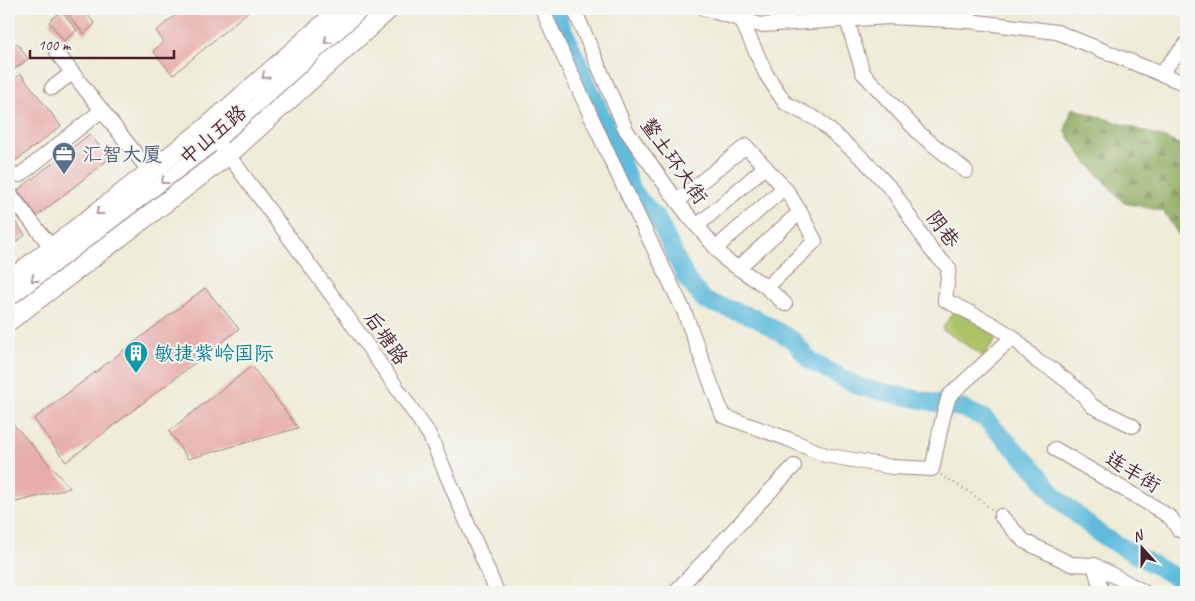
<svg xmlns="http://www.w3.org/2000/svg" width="1195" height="601" viewBox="0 0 1195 601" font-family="Caveat,'LXGW WenKai TC',sans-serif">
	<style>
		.forest { fill: url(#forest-firs); stroke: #6a6443 }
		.park { fill: #adc266; stroke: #7c7048 }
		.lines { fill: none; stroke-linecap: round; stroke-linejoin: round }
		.river { stroke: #5ebbdc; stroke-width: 18 }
		.building { fill: #e7adaa }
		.minor-casing { stroke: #9c8580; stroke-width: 16 }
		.major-casing { stroke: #9c8580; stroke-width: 21 }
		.path { stroke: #9c8580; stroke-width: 2; stroke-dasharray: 1 4; stroke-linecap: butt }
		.minor { stroke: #fff; stroke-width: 14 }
		.major { stroke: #fff; stroke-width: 19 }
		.oneway { stroke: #ae9aa0 }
		.labels { text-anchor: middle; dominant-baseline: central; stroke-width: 4; stroke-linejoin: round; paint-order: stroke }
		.street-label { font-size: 20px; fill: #4a1f2b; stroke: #f6f6f2 }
		.service-label { font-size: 20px; fill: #4e5e75; stroke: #f6f6f2; text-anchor: start }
		.culture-label { font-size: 20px; fill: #0d838f; stroke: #f6f6f2; text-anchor: start }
	</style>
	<defs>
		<pattern id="forest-firs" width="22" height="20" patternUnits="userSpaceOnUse" patternTransform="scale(1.25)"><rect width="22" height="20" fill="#8aa85b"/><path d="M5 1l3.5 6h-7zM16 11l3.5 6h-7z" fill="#73884b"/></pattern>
	</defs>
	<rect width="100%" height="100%" fill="#f6f6f2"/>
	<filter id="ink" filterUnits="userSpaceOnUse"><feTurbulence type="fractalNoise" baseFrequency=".02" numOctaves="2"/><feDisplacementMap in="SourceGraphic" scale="10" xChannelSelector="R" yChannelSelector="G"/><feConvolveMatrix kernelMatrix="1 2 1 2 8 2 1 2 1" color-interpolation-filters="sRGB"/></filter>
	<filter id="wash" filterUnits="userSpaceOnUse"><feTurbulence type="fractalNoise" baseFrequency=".0096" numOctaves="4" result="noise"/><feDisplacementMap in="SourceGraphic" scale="20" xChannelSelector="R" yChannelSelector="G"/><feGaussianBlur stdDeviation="1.12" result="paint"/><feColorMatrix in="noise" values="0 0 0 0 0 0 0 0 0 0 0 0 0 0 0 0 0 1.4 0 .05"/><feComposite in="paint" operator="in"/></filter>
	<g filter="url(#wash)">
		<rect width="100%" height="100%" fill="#eeebd6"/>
		<!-- forest -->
		<polygon class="forest" points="1072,108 1165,138 1186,147 1186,246 1163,211 1124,203 1083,158 1065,131"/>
		<!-- park -->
		<polygon class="park" points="955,309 997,337 983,356 942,329"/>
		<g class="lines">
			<!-- river -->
			<polyline class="river" points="554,9 619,154 631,187 640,200 657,218 687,280 705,301 754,317 794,341 810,361 860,387 964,409 984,418 1038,473 1057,498 1101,535 1186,583"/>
		</g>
		<g id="blocks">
			<!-- building -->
			<g class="building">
				<polygon points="63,9 83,9 95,24 84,34"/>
				<polygon points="183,9 251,9 173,75 153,51 164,42 156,31"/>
				<polygon points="61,11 77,30 64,41 49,22"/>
				<polygon points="17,43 28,59 12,71 9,67 9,50"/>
				<polygon points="21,74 61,126 9,166 9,84"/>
				<polygon points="90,134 109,159 37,216 18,190"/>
				<polygon points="9,213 25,235 9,247"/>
				<polygon points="205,288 239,329 66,462 34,419"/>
				<polygon points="252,366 298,428 188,459 169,431"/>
				<polygon points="9,419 70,488 9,504"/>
			</g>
		</g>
	</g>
	<g filter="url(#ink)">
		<use href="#blocks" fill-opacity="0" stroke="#9c8580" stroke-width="1"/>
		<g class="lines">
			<defs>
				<g id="minor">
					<polyline points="542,9 610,158 684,311 723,416 788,439 825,455 892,467 932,469 943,417 949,396 1013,337"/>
					<polyline points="574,9 626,130 677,201 687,214 726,260 765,286 785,304"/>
					<polyline points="705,9 761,25 889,17 969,21 1057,32 1186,84"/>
					<polyline points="846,9 847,20 863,73 920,134 966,171"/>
					<polyline points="741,19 766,74 785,103 818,120 863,159 893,191 931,250 949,268 945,300 992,324 1013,337 1038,362 1053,370 1072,385 1083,395 1092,406 1133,426"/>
					<polyline points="57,53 150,172"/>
					<polyline points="1160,74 1186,44"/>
					<polyline points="52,88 72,73"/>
					<polyline points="206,128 238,168 339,305 429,434 497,592"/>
					<polyline points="20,175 102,110"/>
					<polyline points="9,193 52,248"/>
					<polyline points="677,201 746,146 787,191 801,214 815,241 767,287"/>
					<polyline points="697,226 765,167"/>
					<polyline points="716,248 784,188"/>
					<polyline points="738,268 800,212"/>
					<polyline points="9,299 217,141 363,9"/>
					<polyline points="1055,449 1156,508 1171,518 1178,529 1186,533"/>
					<polyline points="1001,516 1024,541 1071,564 1094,565 1144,592"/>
					<polyline points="1094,565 1102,592"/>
					<polyline points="675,592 794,466"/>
				</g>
				<g id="major">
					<polyline points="9,281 206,128 341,9"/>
					<polyline points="9,321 228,155 389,9"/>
				</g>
			</defs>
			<!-- minor casing -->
			<use href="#minor" class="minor-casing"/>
			<!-- major casing -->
			<use href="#major" class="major-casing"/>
			<!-- path -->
			<polyline class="path" points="941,475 971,493 993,510"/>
			<!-- minor -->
			<use href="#minor" class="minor"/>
			<!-- major -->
			<use href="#major" class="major"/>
		</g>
		<!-- one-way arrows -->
		<defs><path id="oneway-chevron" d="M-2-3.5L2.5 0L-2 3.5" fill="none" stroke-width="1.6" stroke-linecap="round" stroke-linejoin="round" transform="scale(1.25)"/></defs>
		<g class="oneway">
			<use href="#oneway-chevron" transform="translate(327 41) rotate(138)"/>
			<use href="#oneway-chevron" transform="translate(265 76) rotate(138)"/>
			<use href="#oneway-chevron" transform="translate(164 181) rotate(143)"/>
			<use href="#oneway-chevron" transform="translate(99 212) rotate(142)"/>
			<use href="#oneway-chevron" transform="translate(34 279) rotate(143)"/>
		</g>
	</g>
	<!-- icons -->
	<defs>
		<symbol id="office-pin" viewBox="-11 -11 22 30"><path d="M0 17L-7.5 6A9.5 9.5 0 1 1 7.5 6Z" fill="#5c6f8a" stroke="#f6f6f2"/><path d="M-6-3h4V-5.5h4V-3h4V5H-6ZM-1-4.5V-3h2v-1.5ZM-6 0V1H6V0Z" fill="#fff"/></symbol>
		<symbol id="building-pin" viewBox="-11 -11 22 30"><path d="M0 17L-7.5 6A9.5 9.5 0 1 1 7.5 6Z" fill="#0f9aa8" stroke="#f6f6f2"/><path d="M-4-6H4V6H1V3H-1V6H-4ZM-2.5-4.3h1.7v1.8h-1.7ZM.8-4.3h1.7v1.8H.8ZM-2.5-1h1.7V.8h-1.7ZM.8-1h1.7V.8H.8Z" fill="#fff"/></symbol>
	</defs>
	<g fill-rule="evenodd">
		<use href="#office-pin" x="50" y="140" width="28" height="38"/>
		<use href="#building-pin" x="122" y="339" width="28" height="38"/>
	</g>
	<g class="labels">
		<!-- street labels -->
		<g class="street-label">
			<text transform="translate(213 135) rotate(-40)">中山五路</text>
			<text transform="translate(674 161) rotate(55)">鳌土环大街</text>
			<text transform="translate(943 229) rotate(53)">阴巷</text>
			<text transform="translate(386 338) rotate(55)">后塘路</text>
			<text transform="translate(1133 472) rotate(31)">连丰街</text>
		</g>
		<!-- service labels -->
		<g class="service-label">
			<text x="82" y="154">汇智大厦</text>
		</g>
		<!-- culture labels -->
		<g class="culture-label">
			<text x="154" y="353">敏捷紫岭国际</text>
		</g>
	</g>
	<!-- margin -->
	<rect width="1195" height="601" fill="none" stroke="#f6f6f2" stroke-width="30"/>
	<!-- north arrow -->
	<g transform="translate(1142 548) rotate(339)" stroke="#f6f6f2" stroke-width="4" paint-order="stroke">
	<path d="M0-4L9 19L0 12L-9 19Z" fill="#4a1f2b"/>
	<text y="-8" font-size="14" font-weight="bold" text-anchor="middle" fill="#4a1f2b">N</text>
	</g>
	<!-- scale -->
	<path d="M30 50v8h144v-8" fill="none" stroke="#4a1f2b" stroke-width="2.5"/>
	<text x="38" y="50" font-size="15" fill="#4a1f2b" stroke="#f6f6f2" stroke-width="4" paint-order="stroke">100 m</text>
</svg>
